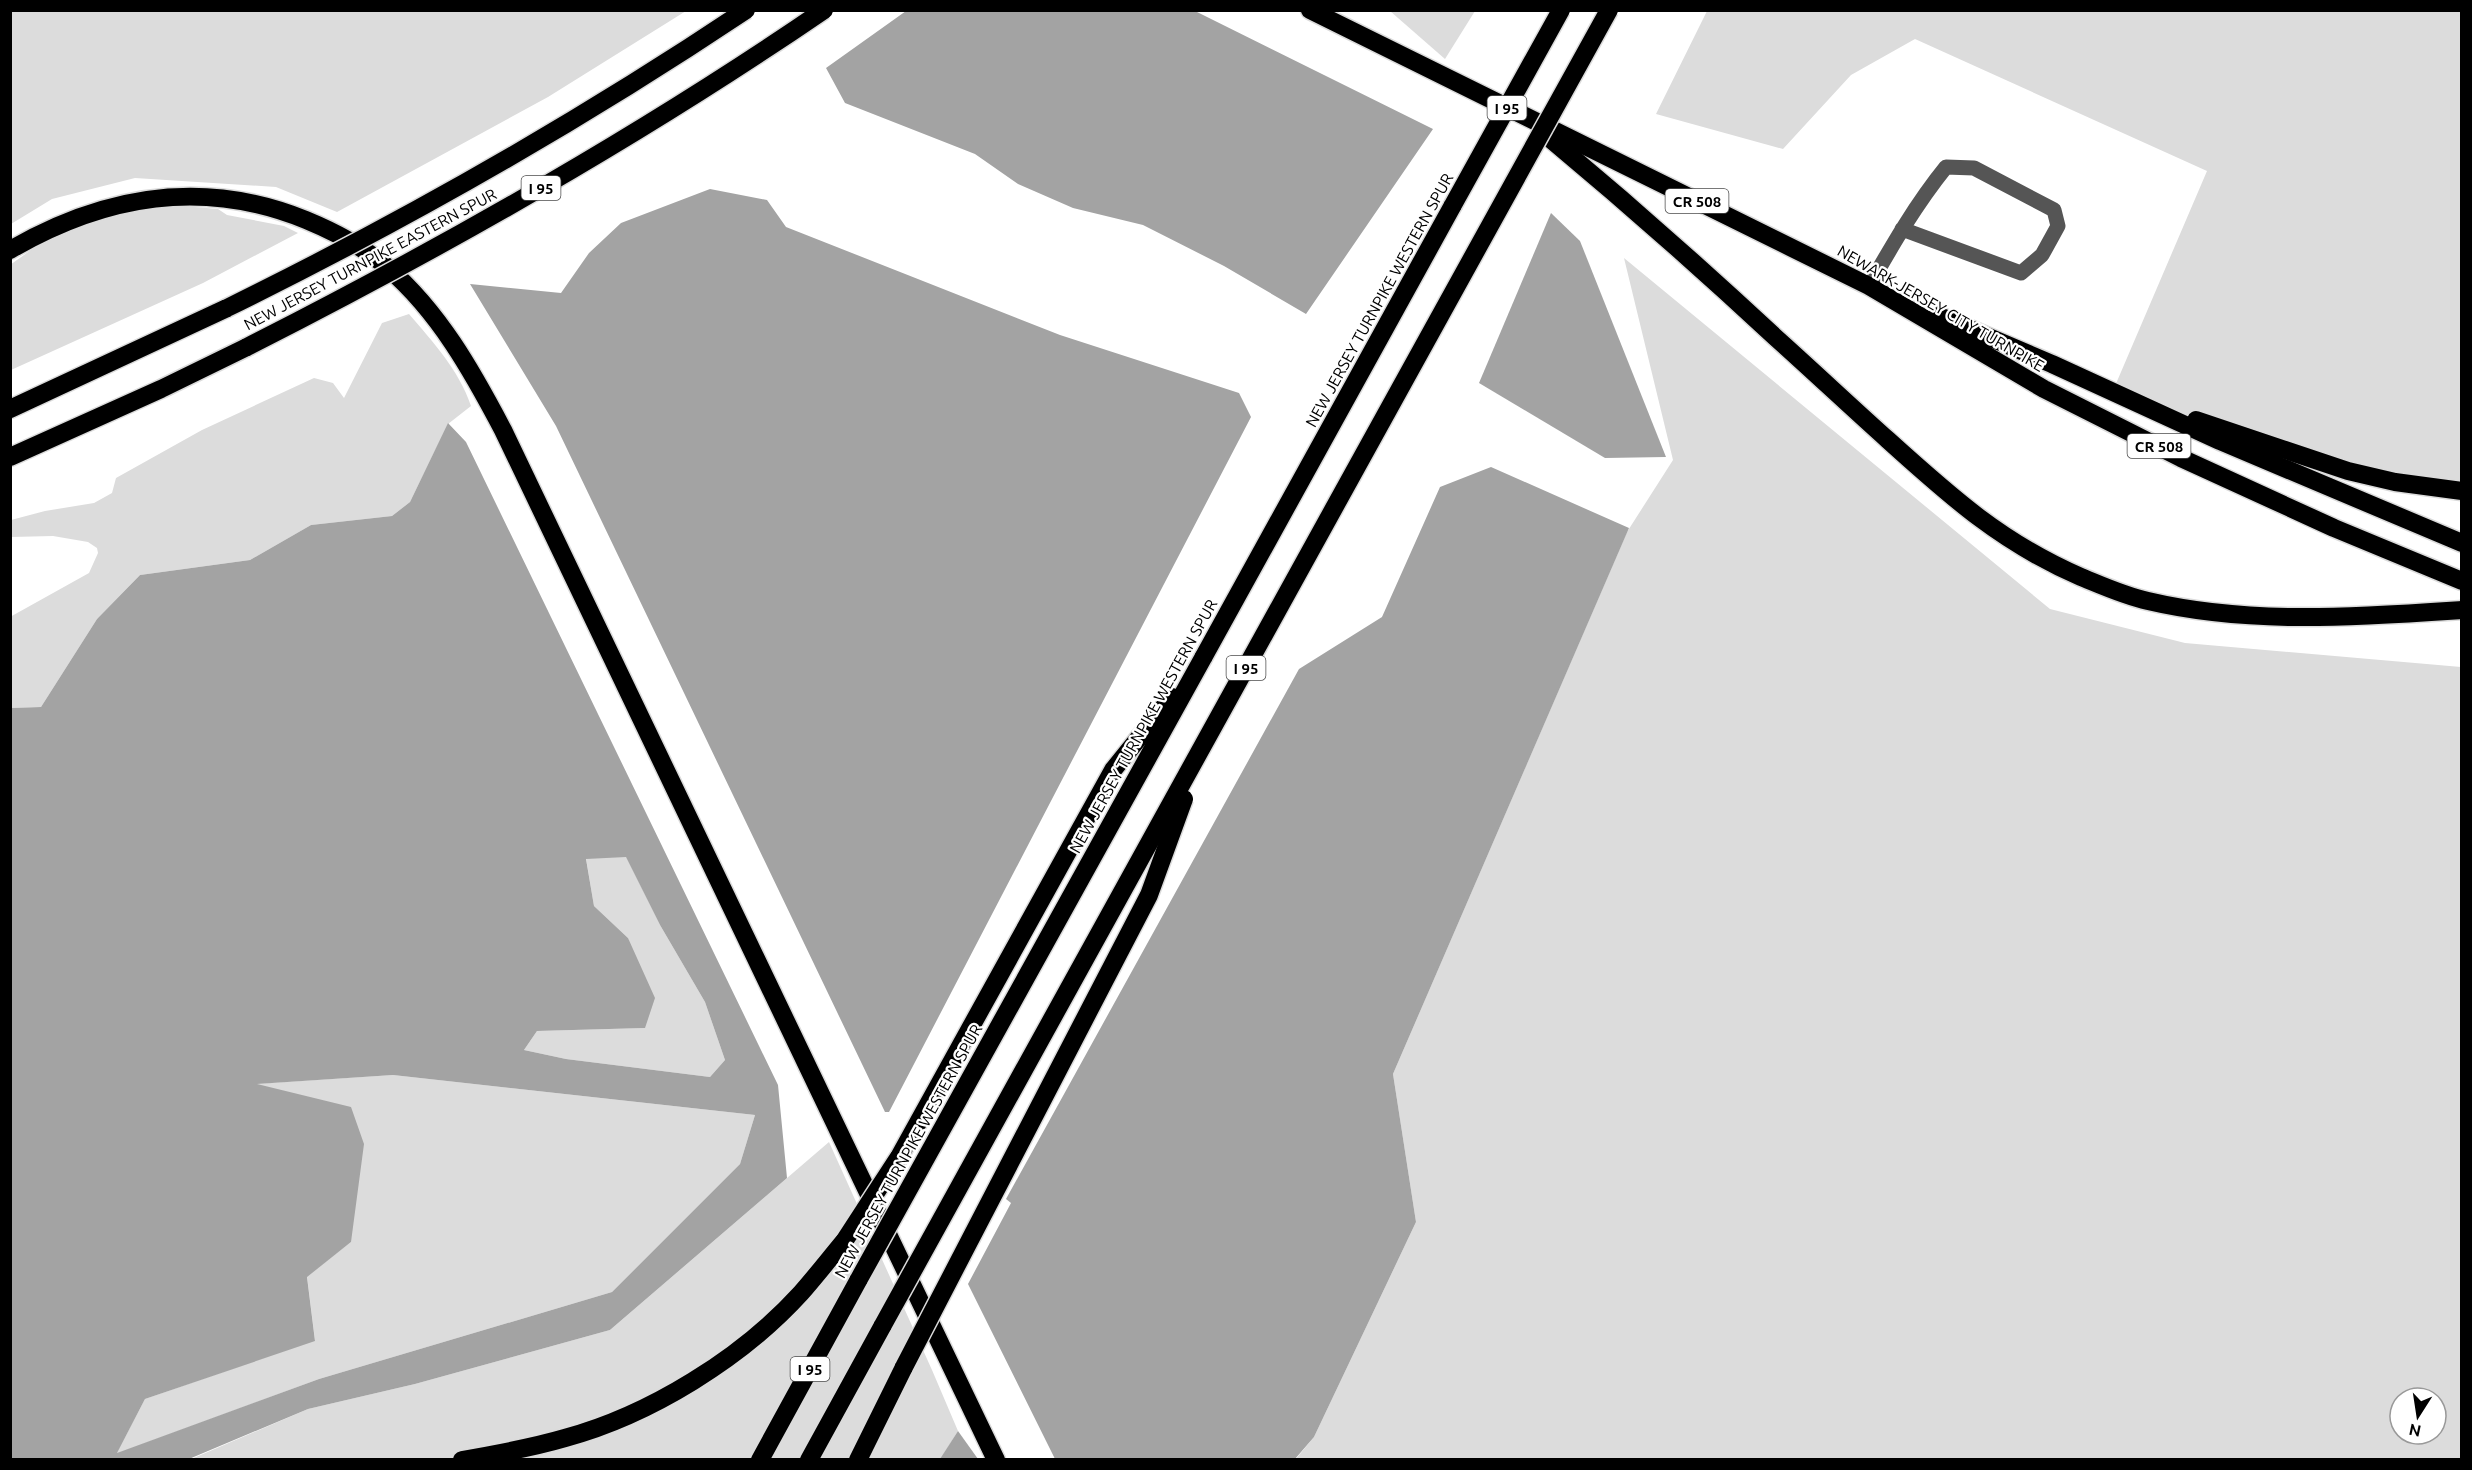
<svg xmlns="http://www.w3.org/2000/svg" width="2472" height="1470" viewBox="0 0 2472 1470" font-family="Ubuntu,sans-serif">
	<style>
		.green { fill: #dcdcdc; fill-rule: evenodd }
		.water { fill: #a3a3a3; fill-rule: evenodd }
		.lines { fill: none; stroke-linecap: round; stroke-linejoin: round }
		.highway-casing { stroke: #dbdbdb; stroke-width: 21 }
		.minor { stroke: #555; stroke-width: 15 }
		.highway { stroke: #000; stroke-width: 18 }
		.highway-bridge-casing { stroke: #dbdbdb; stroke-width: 21; stroke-linecap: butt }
		.highway-bridge { stroke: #000; stroke-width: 18 }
		.labels { text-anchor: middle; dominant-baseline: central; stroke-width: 4.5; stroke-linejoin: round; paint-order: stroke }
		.shield { fill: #fff; stroke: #4c4c4c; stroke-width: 1.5 }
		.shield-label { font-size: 15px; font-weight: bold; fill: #000 }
		.street-label { font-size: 16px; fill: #000; stroke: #fff }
	</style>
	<rect width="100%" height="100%" fill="#fff"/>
	<!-- green -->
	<g class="green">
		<polygon points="10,11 11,10 686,11 548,97 337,212 276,187 135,178 52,199 11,224"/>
		<polygon points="1390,11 1475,11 1445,59"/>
		<polygon points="1707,11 2461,11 2461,491 2395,482 2112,393 2207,171 1915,39 1851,75 1783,149 1656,114"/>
		<polygon points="183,206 218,209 227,215 284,226 298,233 203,283 11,370 10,265 49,237 131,210"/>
		<path d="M1624 258 2050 609 2185 643 2461 667V1459L1295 1460 1314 1437 1416 1222 1393 1074 1627 532 1673 460ZM2400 1398H2436V1434H2400Z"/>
		<path d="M409 314C433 342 459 370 471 406L448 424 410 502 392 516 311 525 250 560 140 575 97 619 41 707 11 708 10 617 89 573 98 553 97 548 88 542 53 536 11 537V520L45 511 94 503 112 493 116 478 202 430 314 378 333 383 344 398 382 323Z"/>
		<polygon points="626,856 660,925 705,1002 725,1060 710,1077 566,1059 524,1050 537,1031 645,1028 628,938 594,906 586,858"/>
		<polygon points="393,1075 755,1115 740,1164 612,1292 319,1379 116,1454 145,1399 315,1340 307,1276 351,1242 254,1084"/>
		<polygon points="829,1142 932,1370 958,1431 940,1460 189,1460 308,1409 415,1384 610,1330"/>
	</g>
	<!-- water -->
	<g class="water">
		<polygon points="906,11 1195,11 1433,129 1306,314 1224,266 1143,225 1073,208 1018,184 975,154 845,103 826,68"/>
		<polygon points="710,189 767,200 786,227 1060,335 1239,393 1251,417 889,1112 885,1112 556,426 470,284 561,293 589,253 621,223"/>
		<polygon points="1551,213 1580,241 1666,457 1605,458 1479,383"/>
		<path d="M448 423 466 442 778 1085 787 1178 610 1330 415 1384 308 1409 189 1459H11V708L41 707 97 619 140 575 250 560 311 525 392 516 410 502ZM626 857 660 925 705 1002 725 1060 710 1077 566 1059 524 1050 537 1031 645 1028 655 998 628 938 594 906 586 859ZM393 1075 755 1115 740 1164 612 1292 319 1379 117 1453 145 1399 315 1341 307 1277 351 1242 364 1144 351 1107 257 1084Z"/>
		<polygon points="1491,467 1629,528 1393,1074 1416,1222 1314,1437 1295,1459 1055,1459 968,1284 1011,1203 1006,1199 1299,669 1382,617 1440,487"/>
		<polygon points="958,1431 978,1459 940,1459"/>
	</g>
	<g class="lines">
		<defs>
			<g id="highway">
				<polyline points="1310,10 1869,286 2044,389 2181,458 2334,528 2462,581"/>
				<path d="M1547 136C1625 201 1701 268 1775 337 1813 371 1850 406 1888 440 1951 497 2002 543 2081 577 2103 586 2125 596 2148 601 2250 625 2358 617 2462 610"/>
				<path d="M10 250C105 195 203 178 306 220 335 232 364 247 388 268 439 312 472 371 503 430L996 1460"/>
				<polyline points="1937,315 2052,364 2220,441 2462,543"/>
				<polyline points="10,409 227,308"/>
				<polyline points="2196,420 2348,471 2395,482 2462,491"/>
				<polyline points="10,457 161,389 247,347"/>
				<polyline points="1203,658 1453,205"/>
				<path d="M462 1460C497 1454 531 1448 565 1438 650 1415 742 1358 801 1293 816 1276 830 1258 845 1240"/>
				<polyline points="760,1460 859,1279"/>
				<polyline points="809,1460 883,1325"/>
				<polyline points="858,1460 904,1367"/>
			</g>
		</defs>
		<!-- highway casing -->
		<use href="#highway" class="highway-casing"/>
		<!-- minor -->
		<path class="minor" d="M1869 286C1893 244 1916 204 1946 167L1974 168 2054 210 2058 226 2042 255 2021 273 1902 229"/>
		<!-- highway -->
		<use href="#highway" class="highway"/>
		<defs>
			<g id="highway-bridge">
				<polyline points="1453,205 1561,10"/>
				<path d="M227 308C406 220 580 121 746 10"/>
				<path d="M247 347C446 246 640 136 824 10"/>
				<polyline points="845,1240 899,1157 1113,770 1172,697"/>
				<polyline points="859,1279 1203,658"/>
				<polyline points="883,1325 1609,10"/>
				<polyline points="904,1367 1149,895 1184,799"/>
			</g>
		</defs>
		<!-- highway-bridge casing -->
		<use href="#highway-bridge" class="highway-bridge-casing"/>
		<!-- highway-bridge -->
		<use href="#highway-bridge" class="highway-bridge"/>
	</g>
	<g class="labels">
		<!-- shield labels -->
		<g class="shield">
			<rect x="1487.5" y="96" width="39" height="24" rx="4.5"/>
			<rect x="521.5" y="176" width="39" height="24" rx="4.5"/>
			<rect x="1665.5" y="189" width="63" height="24" rx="4.5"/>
			<rect x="2127.5" y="434" width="63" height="24" rx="4.5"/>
			<rect x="1226.5" y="656" width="39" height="24" rx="4.5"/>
			<rect x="790.5" y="1357" width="39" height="24" rx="4.5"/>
		</g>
		<g class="shield-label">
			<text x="1507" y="108">I 95</text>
			<text x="541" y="188">I 95</text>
			<text x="1697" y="201">CR 508</text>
			<text x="2159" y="446">CR 508</text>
			<text x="1246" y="668">I 95</text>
			<text x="810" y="1369">I 95</text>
		</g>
		<!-- street labels -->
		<g class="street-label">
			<text transform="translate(370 259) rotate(-28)">NEW JERSEY TURNPIKE EASTERN SPUR</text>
			<text transform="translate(1379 300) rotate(-61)">NEW JERSEY TURNPIKE WESTERN SPUR</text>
			<text transform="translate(1941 308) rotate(30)">NEWARK-JERSEY CITY TURNPIKE</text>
			<text transform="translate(1143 726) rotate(-61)">NEW JERSEY TURNPIKE WESTERN SPUR</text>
			<text transform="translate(908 1151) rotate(-61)">NEW JERSEY TURNPIKE WESTERN SPUR</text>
		</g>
	</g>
	<!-- border -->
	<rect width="2472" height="1470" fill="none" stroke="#000000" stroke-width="24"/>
	<!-- north arrow -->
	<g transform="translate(2418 1416) rotate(192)"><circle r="28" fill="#ffffff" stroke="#999999" stroke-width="1.5"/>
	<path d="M0-4.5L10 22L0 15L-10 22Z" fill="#000000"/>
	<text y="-9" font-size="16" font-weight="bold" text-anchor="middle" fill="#000000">N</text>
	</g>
</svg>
